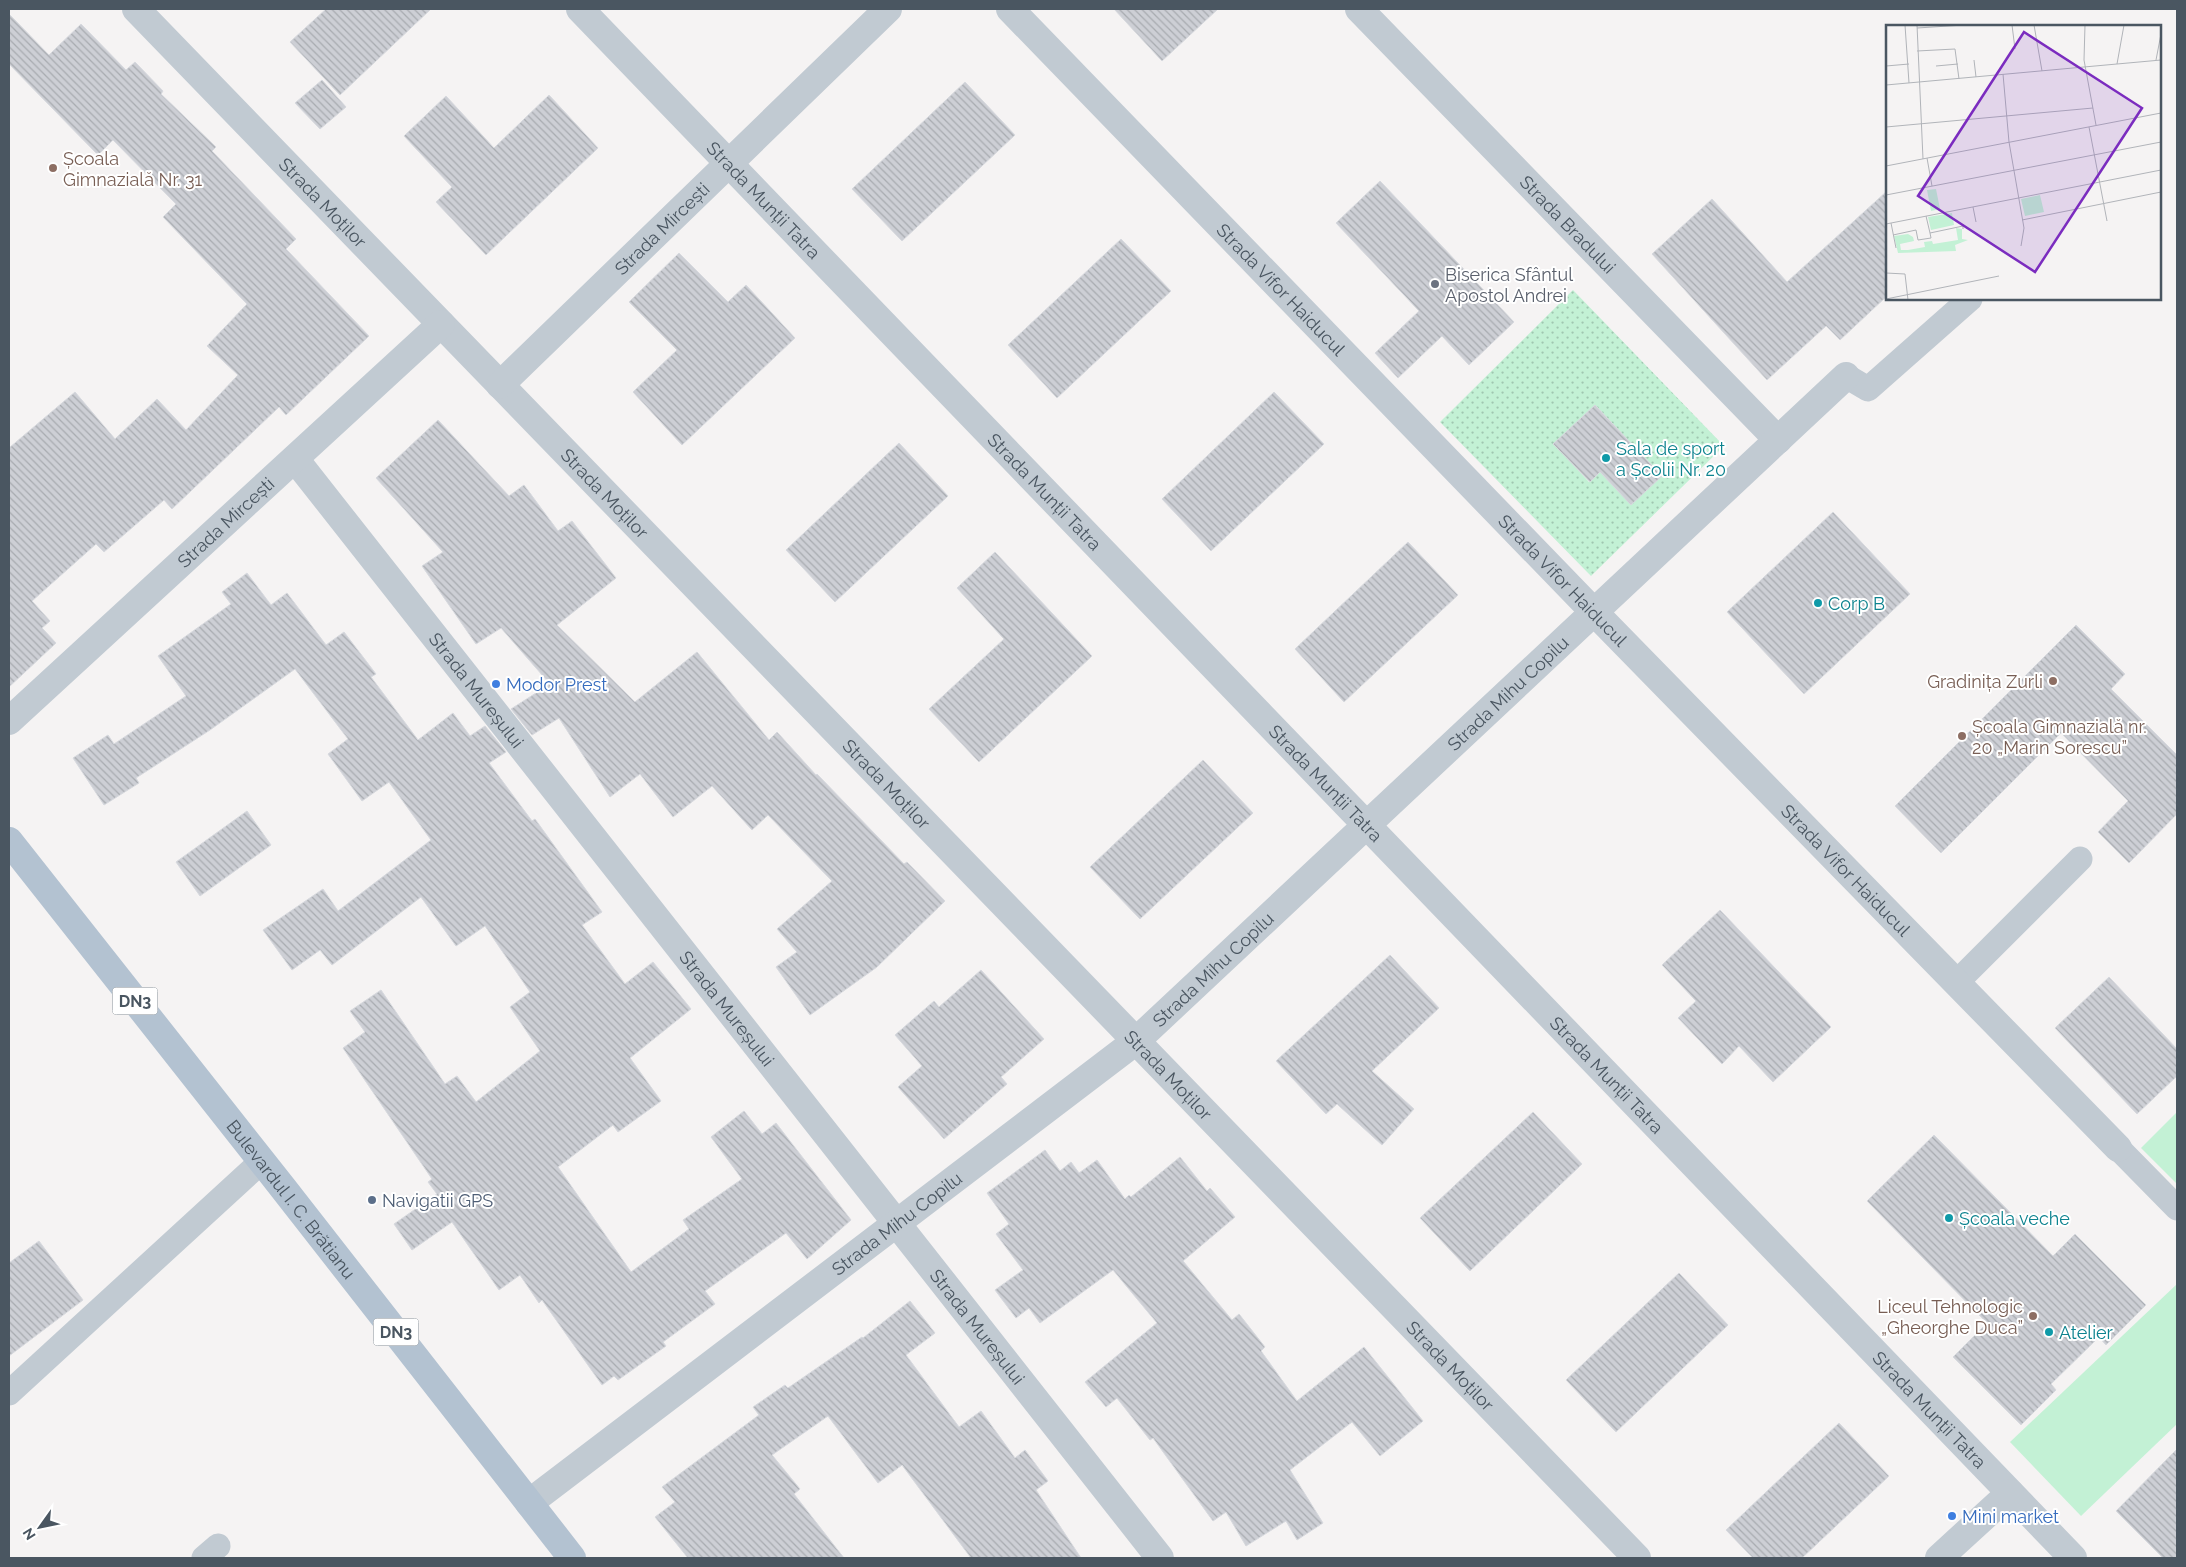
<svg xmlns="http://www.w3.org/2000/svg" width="2186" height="1567" viewBox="0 0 2186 1567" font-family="Raleway,sans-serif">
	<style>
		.green { fill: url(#green-dots); fill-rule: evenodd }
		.pitch { fill: #c3f1d5 }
		.building { fill: url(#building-back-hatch); stroke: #d7d9de }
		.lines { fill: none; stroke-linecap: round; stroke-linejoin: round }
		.lane { stroke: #c1cad2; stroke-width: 25 }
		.street { stroke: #c1cad2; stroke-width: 28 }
		.primary { stroke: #b3c2d1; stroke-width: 28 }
		.education-dot { fill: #8d6e63; stroke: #fff; stroke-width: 2 }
		.worship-dot { fill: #6b7280; stroke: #fff; stroke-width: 2 }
		.culture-dot { fill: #0f9aa8; stroke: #fff; stroke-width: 2 }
		.shop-dot { fill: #3f7fe0; stroke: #fff; stroke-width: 2 }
		.service-dot { fill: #5c6f8a; stroke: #fff; stroke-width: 2 }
		.labels { text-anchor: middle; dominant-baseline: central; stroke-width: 4; stroke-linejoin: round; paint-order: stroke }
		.shield { fill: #fff; stroke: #808990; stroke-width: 1 }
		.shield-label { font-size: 16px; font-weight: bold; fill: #4a5661 }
		.education-label { font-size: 18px; fill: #785e54; stroke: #fff; text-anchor: start }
		.street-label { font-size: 18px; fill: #4a5661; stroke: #fff }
		.worship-label { font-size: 18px; fill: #5b616d; stroke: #fff; text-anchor: start }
		.culture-label { font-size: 18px; fill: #0d838f; stroke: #fff; text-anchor: start }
		.shop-label { font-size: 18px; fill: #366cbe; stroke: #fff; text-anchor: start }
		.service-label { font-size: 18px; fill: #4e5e75; stroke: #fff; text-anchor: start }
		.inset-road { fill: none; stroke: #b1b4b9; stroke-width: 1 }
		.view { fill: #7b2cbf; fill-opacity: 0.15; stroke: #7b2cbf; stroke-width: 2.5 }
		.inset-edge { fill: none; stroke: #4a5661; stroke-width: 2.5 }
	</style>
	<defs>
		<pattern id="green-dots" width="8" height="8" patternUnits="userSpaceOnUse" patternTransform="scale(1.25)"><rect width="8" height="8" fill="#c3f1d5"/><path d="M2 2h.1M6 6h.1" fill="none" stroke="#a0c6b0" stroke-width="1.8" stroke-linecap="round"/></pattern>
		<pattern id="building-back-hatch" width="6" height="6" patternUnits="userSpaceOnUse" patternTransform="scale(1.25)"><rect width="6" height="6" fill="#cdcfd5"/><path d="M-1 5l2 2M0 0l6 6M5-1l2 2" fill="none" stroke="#a8abb0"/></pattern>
	</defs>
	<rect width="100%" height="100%" fill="#f5f3f3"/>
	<!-- green -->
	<path class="green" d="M1573 290 1724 446 1591 576 1440 422ZM1595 405 1662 476 1631 504 1600 472 1589 482 1554 444Z"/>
	<!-- pitch -->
	<g class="pitch">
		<polygon points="2177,1112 2177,1184 2141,1148"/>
		<polygon points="2177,1284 2177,1424 2081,1516 2010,1442"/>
	</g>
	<!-- building -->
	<g class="building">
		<polygon points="326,9 431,9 340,95 290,42"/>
		<polygon points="1114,9 1218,9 1162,61"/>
		<polygon points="9,14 49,55 81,24 126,70 135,62 163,91 161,94 216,147 212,151 296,239 286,249 369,336 286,415 279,407 172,509 164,500 104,552 96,544 32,601 50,621 42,628 56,643 9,687 9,448 75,392 115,439 157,399 186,430 238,375 207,346 247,304 163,217 176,204 113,140 98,155 9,64"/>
		<polygon points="322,80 346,107 320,129 295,103"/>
		<polygon points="965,82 1015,135 902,241 852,189"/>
		<polygon points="549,95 598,148 486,255 436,202 452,187 404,136 446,96 494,148"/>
		<polygon points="1380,181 1514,322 1469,365 1442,336 1398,378 1375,353 1419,311 1336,223"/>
		<polygon points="1887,191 1887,296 1840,340 1826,326 1767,380 1652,254 1712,199 1787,282"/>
		<polygon points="1121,239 1171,291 1057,398 1008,345"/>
		<polygon points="679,253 728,302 746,285 795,338 682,445 633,392 677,350 629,302"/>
		<polygon points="1274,392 1324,444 1211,551 1162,499"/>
		<polygon points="1595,405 1662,476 1631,505 1600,472 1590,482 1553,444"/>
		<polygon points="438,420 509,496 524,485 558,531 572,521 616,578 557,625 635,702 697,652 769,740 777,732 816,775 817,774 904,864 907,862 945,901 877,967 810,1015 776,967 797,952 777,929 832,881 768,815 752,830 712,786 673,817 640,774 610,797 559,718 532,735 511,709 550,684 501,628 476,644 422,566 443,552 376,478"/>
		<polygon points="899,443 948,496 835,602 786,550"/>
		<polygon points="1833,512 1910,594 1804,694 1727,612"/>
		<polygon points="1408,542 1458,595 1344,702 1295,649"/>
		<polygon points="995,552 1092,656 979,762 929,709 1004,639 957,588"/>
		<polygon points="247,573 271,605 287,593 326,645 344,632 376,674 371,677 418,740 453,713 470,736 485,726 506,752 489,763 532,821 535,819 602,912 582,925 625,984 653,962 691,1009 630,1058 661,1101 618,1132 613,1125 558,1167 631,1272 689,1229 683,1220 742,1179 711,1137 744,1111 762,1134 776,1123 851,1220 807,1259 786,1233 705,1291 715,1304 663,1342 666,1346 618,1380 614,1376 602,1385 542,1300 539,1303 520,1275 499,1290 452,1222 412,1250 394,1224 437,1194 428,1182 432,1179 343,1048 365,1032 350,1011 381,990 445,1084 457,1076 476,1102 540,1051 510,1007 530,992 485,926 456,946 421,897 332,965 320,950 292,970 263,930 323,889 338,911 431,840 389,782 362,801 328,754 348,739 295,669 210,730 136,778 139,783 104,805 73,758 108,735 114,744 186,696 158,656 231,604 222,592"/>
		<polygon points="2076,625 2125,674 2111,689 2177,755 2177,814 2129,863 2098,832 2128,801 2061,733 1941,853 1895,806"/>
		<polygon points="1203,760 1253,813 1140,919 1090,867"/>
		<polygon points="247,811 271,845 200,896 176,862"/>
		<polygon points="1720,910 1831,1027 1773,1082 1739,1046 1722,1064 1678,1018 1696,1001 1662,965"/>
		<polygon points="1390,955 1439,1008 1372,1071 1414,1109 1382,1145 1337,1104 1326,1114 1276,1061"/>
		<polygon points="981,970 1044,1039 1001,1077 1007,1084 944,1139 898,1087 922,1066 895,1035 934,1001 939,1007"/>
		<polygon points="2109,977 2177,1049 2177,1076 2137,1114 2055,1028"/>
		<polygon points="1533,1112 1582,1164 1470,1271 1420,1218"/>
		<polygon points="1934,1135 2053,1256 2075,1234 2146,1305 2106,1345 2099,1337 2051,1384 2056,1390 2021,1425 1953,1357 1987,1323 1867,1201"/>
		<polygon points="1045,1150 1060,1171 1071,1162 1079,1173 1097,1160 1125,1199 1129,1195 1131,1197 1180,1157 1207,1191 1210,1188 1235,1217 1183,1261 1232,1320 1239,1314 1265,1347 1261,1351 1297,1401 1364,1347 1423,1421 1380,1456 1352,1422 1290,1470 1323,1523 1297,1540 1286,1521 1246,1546 1226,1512 1213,1521 1153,1438 1150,1440 1117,1398 1106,1407 1085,1382 1157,1323 1113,1270 1040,1323 1029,1308 1016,1318 995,1290 1023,1270 996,1234 1009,1224 987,1193"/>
		<polygon points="39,1241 83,1300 9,1356 9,1263"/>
		<polygon points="1679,1273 1728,1325 1616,1432 1566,1380"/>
		<polygon points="910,1301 935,1333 906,1355 959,1427 981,1411 1015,1458 1025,1450 1048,1481 1036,1490 1081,1558 971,1558 902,1465 878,1483 828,1416 772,1455 800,1489 794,1494 844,1558 688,1558 655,1517 675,1502 662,1487 759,1415 753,1407 785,1385 788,1388 862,1337 863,1338"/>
		<polygon points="1839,1423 1889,1476 1802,1558 1753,1558 1726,1530"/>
		<polygon points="2177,1449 2177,1558 2163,1558 2116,1511"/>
	</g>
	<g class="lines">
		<!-- lane -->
		<g class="lane">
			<polyline points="1846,376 1868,389 1970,299"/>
			<polyline points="1957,982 2080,859"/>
			<polyline points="2118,1148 2177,1208"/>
			<polyline points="9,1393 262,1161"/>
			<polyline points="204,1558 218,1546"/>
		</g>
		<!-- street -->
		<g class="street">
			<path id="s1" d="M136 9 1637 1558"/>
			<path id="s2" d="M580 9 2073 1558"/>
			<path id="s3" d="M1010 9 1594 612 2118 1148"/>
			<path id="s4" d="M1359 9 1778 440"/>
			<path id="s5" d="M500 385 888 9"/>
			<path id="s6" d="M295 459 1160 1558"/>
			<path id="s7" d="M9 721 441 324"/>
			<path id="s8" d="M529 1503 1136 1041 1846 376"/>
			<polyline points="1939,1558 2010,1493"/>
		</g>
		<!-- primary -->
		<path class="primary" id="s9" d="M9 841 283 1188 572 1558"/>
	</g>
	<!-- markers -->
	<g class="education-dot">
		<circle cx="53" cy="168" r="5"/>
		<circle cx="2053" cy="681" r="5"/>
		<circle cx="1962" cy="736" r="5"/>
		<circle cx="2033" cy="1316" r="5"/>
	</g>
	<circle class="worship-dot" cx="1435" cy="284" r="5"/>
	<g class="culture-dot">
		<circle cx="1606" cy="458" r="5"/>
		<circle cx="1818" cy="603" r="5"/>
		<circle cx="1949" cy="1218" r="5"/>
		<circle cx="2049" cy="1332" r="5"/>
	</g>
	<g class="shop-dot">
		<circle cx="496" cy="684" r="5"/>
		<circle cx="1952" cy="1516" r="5"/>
	</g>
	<circle class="service-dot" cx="372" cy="1200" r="5"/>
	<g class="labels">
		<!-- shield labels -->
		<g class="shield">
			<rect x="112.5" y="987.5" width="45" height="27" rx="4"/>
			<rect x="373.5" y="1318.5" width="45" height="27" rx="4"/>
		</g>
		<g class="shield-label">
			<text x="135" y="1001">DN3</text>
			<text x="396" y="1332">DN3</text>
		</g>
		<!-- education labels -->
		<g class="education-label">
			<text x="63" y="158">Școala<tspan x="63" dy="21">Gimnazială Nr. 31</tspan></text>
			<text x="2043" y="681" text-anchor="end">Gradinița Zurli</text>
			<text x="1972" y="726">Școala Gimnazială nr.<tspan x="1972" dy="21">20 „Marin Sorescu”</tspan></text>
			<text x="2023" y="1306" text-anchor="end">Liceul Tehnologic<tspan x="2023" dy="21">„Gheorghe Duca”</tspan></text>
		</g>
		<!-- street labels -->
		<g class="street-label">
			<text stroke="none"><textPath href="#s2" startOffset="265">Strada Munții Tatra</textPath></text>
			<text stroke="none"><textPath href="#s1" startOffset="269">Strada Moților</textPath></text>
			<text stroke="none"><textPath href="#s4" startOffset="300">Strada Bradului</textPath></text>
			<text stroke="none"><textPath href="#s5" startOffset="225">Strada Mircești</textPath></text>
			<text stroke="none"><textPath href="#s3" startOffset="390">Strada Vifor Haiducul</textPath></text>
			<text stroke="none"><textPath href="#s1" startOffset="674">Strada Moților</textPath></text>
			<text stroke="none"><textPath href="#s2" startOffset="670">Strada Munții Tatra</textPath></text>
			<text stroke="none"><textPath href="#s7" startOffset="294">Strada Mircești</textPath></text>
			<text stroke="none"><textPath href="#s3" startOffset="795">Strada Vifor Haiducul</textPath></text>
			<text stroke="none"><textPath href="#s6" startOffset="294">Strada Mureșului</textPath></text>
			<text stroke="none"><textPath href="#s8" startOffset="1272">Strada Mihu Copilu</textPath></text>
			<text stroke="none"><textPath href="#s1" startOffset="1079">Strada Moților</textPath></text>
			<text stroke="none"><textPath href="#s2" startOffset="1075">Strada Munții Tatra</textPath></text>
			<text stroke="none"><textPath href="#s3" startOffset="1200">Strada Vifor Haiducul</textPath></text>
			<text stroke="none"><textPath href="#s8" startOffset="868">Strada Mihu Copilu</textPath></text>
			<text stroke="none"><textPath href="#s6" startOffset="699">Strada Mureșului</textPath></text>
			<text stroke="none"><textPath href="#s1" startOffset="1484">Strada Moților</textPath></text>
			<text stroke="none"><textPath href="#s2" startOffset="1480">Strada Munții Tatra</textPath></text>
			<text stroke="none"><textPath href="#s9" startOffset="456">Bulevardul I. C. Brătianu</textPath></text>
			<text stroke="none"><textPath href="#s8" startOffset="462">Strada Mihu Copilu</textPath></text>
			<text stroke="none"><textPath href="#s6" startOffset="1104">Strada Mureșului</textPath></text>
			<text stroke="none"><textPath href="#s1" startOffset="1889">Strada Moților</textPath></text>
			<text stroke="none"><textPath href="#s2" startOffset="1945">Strada Munții Tatra</textPath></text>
		</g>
		<!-- worship labels -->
		<g class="worship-label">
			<text x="1445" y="274">Biserica Sfântul<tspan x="1445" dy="21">Apostol Andrei</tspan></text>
		</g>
		<!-- culture labels -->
		<g class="culture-label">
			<text x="1616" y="448">Sala de sport<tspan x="1616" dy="21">a Școlii Nr. 20</tspan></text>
			<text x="1828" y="603">Corp B</text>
			<text x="1959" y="1218">Școala veche</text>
			<text x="2059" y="1332">Atelier</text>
		</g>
		<!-- shop labels -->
		<g class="shop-label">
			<text x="506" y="684">Modor Prest</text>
			<text x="1962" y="1516">Mini market</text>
		</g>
		<!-- service labels -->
		<g class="service-label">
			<text x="382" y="1200">Navigatii GPS</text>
		</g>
	</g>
	<!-- overview -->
	<g transform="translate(1886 25)">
		<rect width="275" height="275" fill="#f5f3f3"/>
		<path d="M154 170 158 187 139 191 135 174ZM70 203 76 204V214L82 215 69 220 70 226 12 228 8 211 22 209 27 212 28 216 14 219 15 225H22L39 222 38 217 46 216 47 219 72 215Z" fill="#c3f1d5"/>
		<path d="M50 164 54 184 45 186 41 165ZM66 188 68 200 45 205 42 192Z" fill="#c3f1d5"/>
		<path class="inset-road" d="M19 0 23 58M31 0 37 134M126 0 129 24M148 0 156 46M199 0 198 35 210 100M31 3 78 0M31 26 69 24 73 54M88 35 90 52M270 35 275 9M231 39 238 0M0 41 23 39M50 41 72 39M117 49 123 117 138 203 135 221M0 60 275 35M0 102 207 83M203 102 221 196M41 133 46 161M0 141 275 88M0 170 275 117M87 182 90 197M40 191 44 208 77 201V204M136 195 275 167M5 198 10 223M0 199 275 145M7 210 30 205 32 215 45 213 44 208M0 248 19 249 22 275M0 274 113 251"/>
		<path class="view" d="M138 7 256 83 149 247 32 171Z"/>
		<rect width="275" height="275" class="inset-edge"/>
	</g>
	<!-- border -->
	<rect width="2186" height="1567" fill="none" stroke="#4a5661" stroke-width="20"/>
	<!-- north arrow -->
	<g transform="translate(40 1527) rotate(237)" stroke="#ffffff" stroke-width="4" paint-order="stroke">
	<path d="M0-4L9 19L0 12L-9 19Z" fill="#4a5661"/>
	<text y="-8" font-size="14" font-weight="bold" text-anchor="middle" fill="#4a5661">N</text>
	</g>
</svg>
